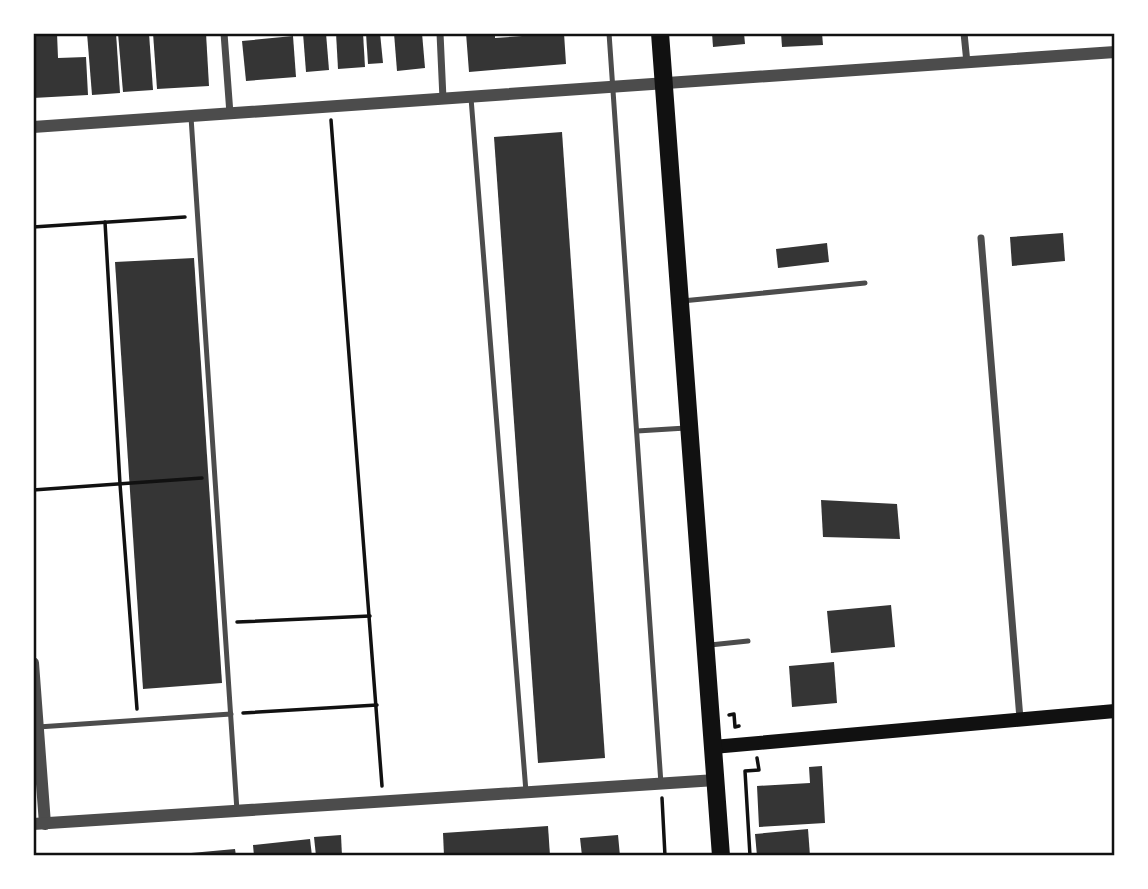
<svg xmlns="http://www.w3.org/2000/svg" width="1148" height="889" viewBox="0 0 1148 889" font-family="Overpass,sans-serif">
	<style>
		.building { fill: #353535 }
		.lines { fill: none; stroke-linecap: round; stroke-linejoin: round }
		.path { stroke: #111; stroke-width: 3.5 }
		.service { stroke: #4c4c4c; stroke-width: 5 }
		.minor { stroke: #4c4c4c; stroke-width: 7 }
		.tertiary { stroke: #4c4c4c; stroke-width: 12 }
		.secondary { stroke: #111; stroke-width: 14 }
		.primary { stroke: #111; stroke-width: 18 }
		.neatline { fill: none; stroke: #111; stroke-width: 2.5 }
	</style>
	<rect width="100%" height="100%" fill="#fff"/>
	<!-- building -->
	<g class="building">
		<polygon points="33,33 57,33 58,58 86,57 88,95 33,98"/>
		<polygon points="87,33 116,33 120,93 92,95"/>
		<polygon points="118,33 149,33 153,90 123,92"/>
		<polygon points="153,33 206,33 209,86 157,89"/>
		<polygon points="303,33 326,33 329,70 306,72"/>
		<polygon points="336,33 363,33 365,67 338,69"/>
		<polygon points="366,33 380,33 383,63 368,64"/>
		<polygon points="394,33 422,33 425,68 397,71"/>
		<polygon points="466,33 495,33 495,38 564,33 566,64 469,72"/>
		<polygon points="712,33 744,33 745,44 713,47"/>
		<polygon points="781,33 822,33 823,45 782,47"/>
		<polygon points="293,36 296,77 246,81 242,41"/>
		<polygon points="562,132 605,758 538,763 494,137"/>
		<polygon points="1063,233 1065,261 1012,266 1010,237"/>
		<polygon points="827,243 829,262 778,268 776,249"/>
		<polygon points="194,258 222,683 143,689 115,262"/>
		<polygon points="821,500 897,504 900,539 823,537"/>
		<polygon points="891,605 895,647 831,653 827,611"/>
		<polygon points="834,662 837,703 792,707 789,666"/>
		<polygon points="822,766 825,823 759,827 757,786 810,783 809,767"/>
		<polygon points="548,826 550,856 444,856 443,833"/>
		<polygon points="808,829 810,856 757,856 755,834"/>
		<polygon points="341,835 342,856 316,856 314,837"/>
		<polygon points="618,835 620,856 582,856 580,838"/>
		<polygon points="310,839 312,856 254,856 253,845"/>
		<polygon points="235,849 236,856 180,856 180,854"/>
	</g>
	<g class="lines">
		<!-- path -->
		<g class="path">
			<polyline points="331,120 382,786"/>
			<polyline points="105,222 120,484 137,709"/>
			<polyline points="33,227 185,217"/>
			<polyline points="33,490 202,478"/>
			<polyline points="237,622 370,616"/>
			<polyline points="243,713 377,705"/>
			<polyline points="729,715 734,714 735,727 739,726"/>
			<polyline points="662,798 665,856"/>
			<polyline points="750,856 745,771 759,770 757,758"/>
		</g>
		<!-- service -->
		<g class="service">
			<polyline points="609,33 661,784"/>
			<polyline points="471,98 526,792"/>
			<polyline points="191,117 237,811"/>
			<polyline points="682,301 865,283"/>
			<polyline points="637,431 686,428"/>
			<polyline points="710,645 748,641"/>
			<polyline points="38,727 231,714"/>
		</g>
		<!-- minor -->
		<g class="minor">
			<polyline points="224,33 230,114"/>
			<polyline points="440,33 443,99"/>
			<polyline points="964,33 967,63"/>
			<polyline points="981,238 1020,719"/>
		</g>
		<!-- tertiary -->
		<g class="tertiary">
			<polyline points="33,127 1115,52"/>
			<polyline points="33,663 45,824"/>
			<polyline points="33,824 716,780"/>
		</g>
		<!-- secondary -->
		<polyline class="secondary" points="713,747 1115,711"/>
		<!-- primary -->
		<polyline class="primary" points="660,33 721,856"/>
	</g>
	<!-- border -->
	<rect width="1148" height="889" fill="none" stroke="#ffffff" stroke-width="70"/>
	<rect x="35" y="35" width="1078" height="819" class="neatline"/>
</svg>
